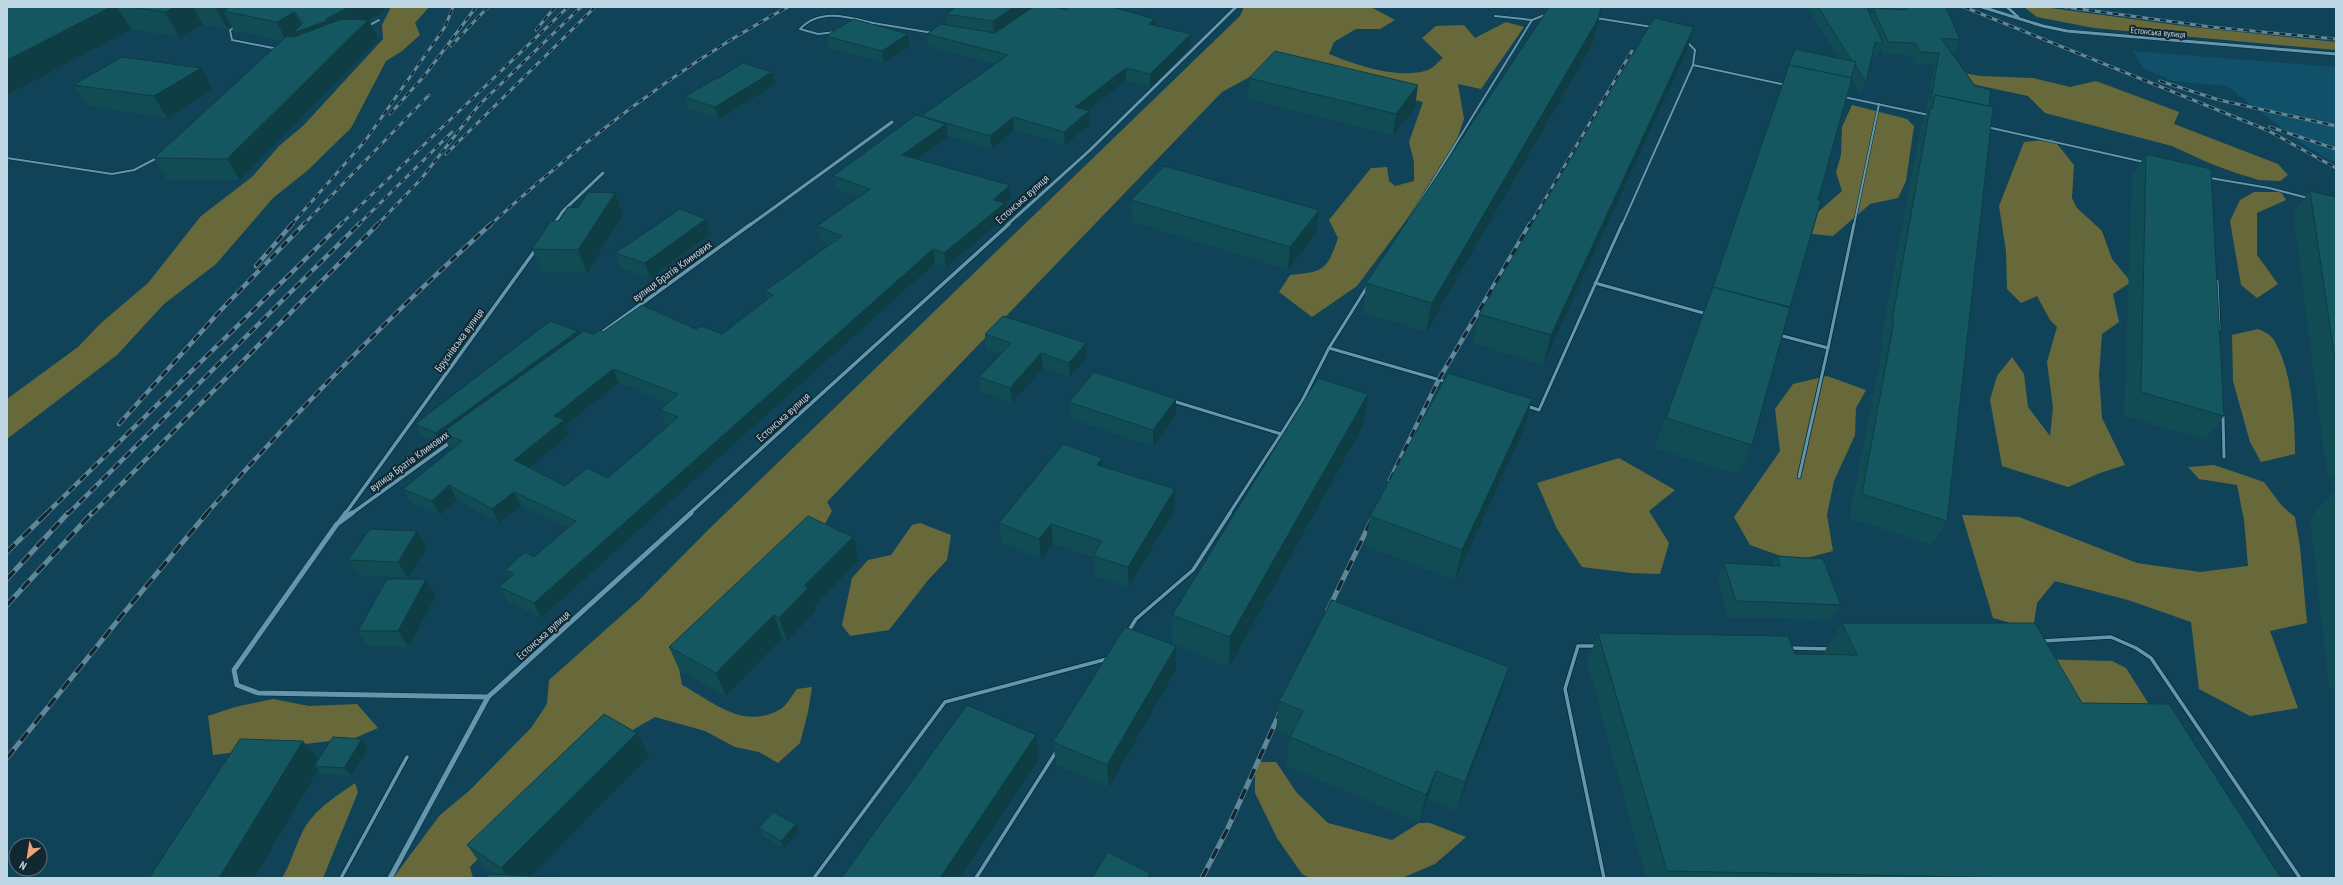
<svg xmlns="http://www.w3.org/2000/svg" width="2343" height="885" viewBox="0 0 2343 885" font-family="'PT Sans Narrow',sans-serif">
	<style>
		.built { fill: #115069 }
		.green { fill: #68693b }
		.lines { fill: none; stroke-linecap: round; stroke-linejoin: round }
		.service-far2-casing { stroke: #022938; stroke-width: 3 }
		.service-far1-casing { stroke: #022938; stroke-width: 4.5 }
		.service-casing { stroke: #022938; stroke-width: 5 }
		.minor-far2-casing { stroke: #022938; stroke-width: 4 }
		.minor-far1-casing { stroke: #022938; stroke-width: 5 }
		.minor-casing { stroke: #022938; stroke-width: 6 }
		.service-far2 { stroke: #6596ad; stroke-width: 2 }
		.service-far1 { stroke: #6596ad; stroke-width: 3 }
		.service { stroke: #6596ad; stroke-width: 3.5 }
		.minor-far2 { stroke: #6596ad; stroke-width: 3 }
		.minor-far1 { stroke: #6596ad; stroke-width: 3.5 }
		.minor { stroke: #6596ad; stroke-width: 5 }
		.rail-far2-casing { stroke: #618899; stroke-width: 3 }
		.rail-far1-casing { stroke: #618899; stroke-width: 4.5 }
		.rail-casing { stroke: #618899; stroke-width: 5 }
		.rail-far2 { stroke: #132731; stroke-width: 2; stroke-dasharray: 6; stroke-linecap: butt }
		.rail-far1 { stroke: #132731; stroke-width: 3; stroke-dasharray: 8; stroke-linecap: butt }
		.rail { stroke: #132731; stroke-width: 3.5; stroke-dasharray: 11; stroke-linecap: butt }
		.wall { fill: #114b53; fill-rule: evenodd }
		.shaded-wall { fill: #0e3d44 }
		.building { fill: #145761; stroke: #0e3d44; fill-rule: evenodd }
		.labels { text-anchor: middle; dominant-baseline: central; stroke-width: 4; stroke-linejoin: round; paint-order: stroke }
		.far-street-label { font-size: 9px; fill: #bfd7e4; stroke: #132731 }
		.street-label { font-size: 11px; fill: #bfd7e4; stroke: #132731 }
	</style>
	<rect width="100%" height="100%" fill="#104358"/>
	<!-- built -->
	<polygon class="built" points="2133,51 2336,67 2336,163 2307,147 2227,86 2173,81 2144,69"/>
	<!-- green -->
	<g class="green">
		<polygon points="391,7 429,7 415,23 420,35 402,51 386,61 351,128 308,170 273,198 216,264 164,304 117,355 7,439 7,399 78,347 101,323 148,283 201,216 252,177 279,146 304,125 383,39 382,25"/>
		<path d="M1244 7H1371L1395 20 1380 29H1356L1334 42 1329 54C1355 65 1400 80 1428 70 1433 68 1438 62 1443 58L1422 38 1436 26 1464 25 1475 38 1506 22 1524 27 1481 89 1458 84 1464 119 1449 163 1357 286 1312 317 1279 292 1290 275C1324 272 1327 270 1338 238L1329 220 1371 168 1387 167 1389 181 1395 186 1414 181V162L1409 142 1423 102 1377 90 1257 73 1222 92 827 502 832 511 822 529 678 663 682 685C712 701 742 730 779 710 786 707 792 695 797 689L812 687 808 712 800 743 778 763 759 752 735 747 705 731 655 717C585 756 526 810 470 867L473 878H393L440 815 469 791 531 728 547 704 549 680 639 600 706 532 1240 16Z"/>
		<polygon points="2024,7 2043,7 2191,27 2336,42 2336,50 2094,28 2037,17"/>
		<polygon points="1958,72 1980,76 2033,78 2070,87 2096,81 2179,112 2174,124 2278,164 2288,175 2280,181 2259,180 2236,173 2209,163 2172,146 2045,113 2028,96 1939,77"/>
		<polygon points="1852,105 1907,119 1914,126 1906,181 1898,198 1870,204 1833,236 1812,234 1818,212 1842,191 1836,172 1841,155 1842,127"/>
		<polygon points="2053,139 2074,165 2072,198 2077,208 2102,231 2112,259 2131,282 2113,294 2119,322 2102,334 2099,375 2102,418 2125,465 2100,473 2068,487 2002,466 1990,400 1997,376 2012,357 2024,374 2028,407 2050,436 2053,408 2047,362 2057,327 2050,320 2037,296 2021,303 2007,289 2006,251 1999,206 2024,142"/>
		<polygon points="2254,192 2281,192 2286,200 2257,213 2257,255 2278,284 2257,298 2241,285 2230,221 2240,200"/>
		<path d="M2258 329C2263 331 2271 335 2273 339 2292 368 2295 420 2295 454L2261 462 2250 442 2233 381 2232 335Z"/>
		<polygon points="1827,376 1866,390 1856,408 1855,435 1834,481 1827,515 1833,551 1795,561 1750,545 1734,517 1780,451 1775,409 1793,384"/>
		<polygon points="1619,458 1675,490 1649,511 1669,543 1660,574 1631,573 1582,567 1557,529 1537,483"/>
		<polygon points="2214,465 2264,482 2282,506 2295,517 2300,547 2307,623 2270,631 2298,708 2250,716 2199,689 2191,622 2128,600 2055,581 2037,603 2033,629 1993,618 1962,515 2019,517 2137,563 2200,572 2248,566 2244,520 2237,485 2199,479 2188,467"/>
		<polygon points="920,523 951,535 947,560 929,579 889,630 850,636 842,625 852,578 868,560 891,555 912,525"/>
		<polygon points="2031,659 2112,661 2126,668 2150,706 2091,712"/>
		<polygon points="273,699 309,706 357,704 378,728 355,738 213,755 208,716 235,707"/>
		<polygon points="1255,762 1276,762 1297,793 1328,823 1392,840 1419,823 1430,823 1466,837 1435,864 1402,878 1310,878 1302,874 1277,838 1255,793"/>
		<path d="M355 783 358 792 323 878H282C291 863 294 849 302 833 312 811 335 797 355 783Z"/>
	</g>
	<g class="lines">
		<defs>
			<g id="service-far2">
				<polyline points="1495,16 1532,20"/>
				<polyline points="1596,18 1652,27"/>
				<polyline points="867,25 873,23 933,33"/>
				<polyline points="368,26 379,20"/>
				<polyline points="235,27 230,30 232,40 278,49"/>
				<path d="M836 32 818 34 800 29C820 8 848 17 873 23"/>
				<polyline points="1687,42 1695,50 1693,65"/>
				<polyline points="1844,97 1929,115"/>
				<polyline points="1987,127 2144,162"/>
				<polyline points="7,158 112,174 134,170 157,158"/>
				<polyline points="2210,178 2269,188 2308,198"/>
				<polyline points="1408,221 1532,20 1547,14"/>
				<polyline points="1622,225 1693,65 1786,85"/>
				<polyline points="1854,225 1879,104"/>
			</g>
			<g id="service-far1">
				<polyline points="2217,281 2219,330"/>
				<polyline points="1595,283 1707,314"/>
				<polyline points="1367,287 1329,348 1447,382"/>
				<polyline points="1779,335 1828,348 1854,224"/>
				<polyline points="1173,401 1281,434 1302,401 1329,348"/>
				<polyline points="1527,406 1539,410 1622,224"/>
				<polyline points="2223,415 2224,457"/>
				<polyline points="1799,477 1828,348"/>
				<polyline points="1229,514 1281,434"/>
			</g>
			<g id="service">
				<polyline points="1128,632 1136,619 1193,570 1230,513"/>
				<polyline points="2042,641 2111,637 2136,648 2151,658 2300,878"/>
				<polyline points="1597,646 1578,646 1565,689 1604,878"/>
				<polyline points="1790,648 1831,649"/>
				<polyline points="341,878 407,757"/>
				<polyline points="814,878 945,702 1107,659"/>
				<polyline points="976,878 1056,752"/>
			</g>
			<g id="minor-far2">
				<polyline points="1982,7 2043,26 2067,31 2336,54"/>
				<polyline points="2007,7 2018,17"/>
				<polyline points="554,224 563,211 603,173"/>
				<polyline points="750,225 892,122"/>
				<polyline points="1007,225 1089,151 1236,7"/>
			</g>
			<g id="minor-far1">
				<polyline points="600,334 751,224"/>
				<polyline points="345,514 536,249"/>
				<polyline points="351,514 452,441"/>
				<polyline points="689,514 1009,224"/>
			</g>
			<g id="minor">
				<polyline points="352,513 337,524 234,670 237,685 258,693 488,697"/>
				<polyline points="340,521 346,513"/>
				<polyline points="390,878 488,697 691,513"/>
			</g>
		</defs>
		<!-- service-far2 casing -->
		<use href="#service-far2" class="service-far2-casing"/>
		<!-- service-far1 casing -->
		<use href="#service-far1" class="service-far1-casing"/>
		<!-- service casing -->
		<use href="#service" class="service-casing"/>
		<!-- minor-far2 casing -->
		<use href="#minor-far2" class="minor-far2-casing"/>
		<!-- minor-far1 casing -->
		<use href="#minor-far1" class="minor-far1-casing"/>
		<!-- minor casing -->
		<use href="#minor" class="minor-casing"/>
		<!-- service-far2 -->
		<use href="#service-far2" class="service-far2"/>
		<!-- service-far1 -->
		<use href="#service-far1" class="service-far1"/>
		<!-- service -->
		<use href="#service" class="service"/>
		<!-- minor-far2 -->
		<use href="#minor-far2" class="minor-far2"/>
		<!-- minor-far1 -->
		<use href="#minor-far1" class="minor-far1"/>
		<!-- minor -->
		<use href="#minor" class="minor"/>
		<defs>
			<g id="rail-far2">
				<polyline points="1964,7 2267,130 2336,168"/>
				<polyline points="2065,7 2211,27 2336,39"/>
				<polyline points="536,30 555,7"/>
				<polyline points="451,46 488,7"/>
				<polyline points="2160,81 2219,100 2336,126"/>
				<polyline points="390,114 425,75 476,7"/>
				<polyline points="2270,127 2336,149"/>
				<polyline points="446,154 595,7"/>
				<polyline points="291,225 365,141 445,27 453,7"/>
				<polyline points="303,225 429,95"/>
				<polyline points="340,225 568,7"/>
				<polyline points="358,225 452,132"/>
				<polyline points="377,225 421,179 479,105 581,7"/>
				<path d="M490 225C581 143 679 65 788 7"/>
				<polyline points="1530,225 1632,51"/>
			</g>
			<g id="rail-far1">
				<polyline points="256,266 292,224"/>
				<polyline points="119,424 220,311 304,224"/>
				<polyline points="1390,480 1439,379 1530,224"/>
				<polyline points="46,514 341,224"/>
				<polyline points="68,514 359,224"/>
				<polyline points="92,514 378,224"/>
				<path d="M206 514C296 412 390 315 491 224"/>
			</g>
			<g id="rail">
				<polyline points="7,552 47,513"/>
				<polyline points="7,579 68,513"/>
				<polyline points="7,605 92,513"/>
				<polyline points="1328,610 1373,517"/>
				<polyline points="7,758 123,614 207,513"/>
				<polyline points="1202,878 1227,830 1282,708"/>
			</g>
		</defs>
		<!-- rail-far2 casing -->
		<use href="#rail-far2" class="rail-far2-casing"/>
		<!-- rail-far1 casing -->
		<use href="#rail-far1" class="rail-far1-casing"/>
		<!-- rail casing -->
		<use href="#rail" class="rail-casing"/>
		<!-- rail-far2 -->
		<use href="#rail-far2" class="rail-far2"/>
		<!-- rail-far1 -->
		<use href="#rail-far1" class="rail-far1"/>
		<!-- rail -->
		<use href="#rail" class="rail"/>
	</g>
	<!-- wall -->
	<g class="wall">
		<polygon points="7,7 385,7 381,14 369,20 378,40 240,180 167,180 154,158 282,41 234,31 232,27 228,30 203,25 179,37 131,29"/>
		<path d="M956 7H1031V8L1066 10 1120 9 1155 25 1191 34V47L1150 87 1126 80 1087 110 1089 111 1090 124 1065 145 1014 130 992 149 948 136V137L917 160 1011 198 1005 204 1006 217 946 267 935 263 541 618 507 601 499 587 510 578 505 570 534 557 568 528 521 506 499 523 457 500 440 515 411 503 403 489 453 448 449 447 446 441 442 444 422 436 415 424 578 331 579 334H593L603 332 696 329 722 334 767 299 765 291 831 244 820 240 817 226 858 197 836 189 833 176 921 116 995 64 928 46 927 34 947 25 946 14ZM619 383 668 403 660 410 665 424 668 425 608 478 565 486 530 467 570 434 566 425Z"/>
		<polygon points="1602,7 1592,45 1426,332 1363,313 1366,283"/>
		<polygon points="1807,7 1848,7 1870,15 1873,8 1898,9 1897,7 1946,7 1960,40 1955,52 1950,51 1989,106 1947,521 1932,545 1849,518 1883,344 1880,344 1920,130 1927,112 1926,112 1934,65 1915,64 1909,55 1883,54 1881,48 1878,54 1872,54 1866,82 1861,93 1852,78 1818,200 1790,307 1752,445 1738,475 1654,448 1702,316 1782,86 1795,49 1839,58"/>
		<polygon points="1694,27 1686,53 1543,365 1473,343 1479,314"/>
		<polygon points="826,36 910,45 884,63 829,48"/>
		<polygon points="201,68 213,89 167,118 87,106 73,85"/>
		<polygon points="1249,78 1415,107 1393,136 1248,99"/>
		<polygon points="717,79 775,84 719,119 688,109 684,97"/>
		<polygon points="2146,154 2224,416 2205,440 2124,416 2132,176"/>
		<polygon points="2310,191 2336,197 2336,478 2327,475 2293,213"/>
		<polygon points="615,193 623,215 587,273 542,272 532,249 559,221 578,208"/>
		<polygon points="1131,200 1316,233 1288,270 1132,222"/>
		<polygon points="710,234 650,278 621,268 615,253"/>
		<polygon points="985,334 1086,343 1087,357 1070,377 1043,368 1012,403 981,392 979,377 1001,353 986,349"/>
		<polygon points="1368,394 1364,424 1229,667 1172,644 1172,615"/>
		<polygon points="1532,399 1524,429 1455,580 1365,546 1370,516"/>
		<polygon points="1069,402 1176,415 1153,447 1070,418"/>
		<polygon points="1102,458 1102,466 1175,489 1175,509 1129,587 1094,576 1093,557 1053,544 1041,559 1002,543 999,523"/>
		<polygon points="2336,490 2336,690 2329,688 2310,518"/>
		<polygon points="417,531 427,547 408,578 360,576 348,560"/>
		<polygon points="1777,556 1841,605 1832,621 1760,618 1728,617 1717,579 1724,563 1772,566"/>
		<polygon points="859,560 814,606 816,611 787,641 782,638 726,696 680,671 669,647"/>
		<polygon points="436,595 409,647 369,647 358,631"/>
		<polygon points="1842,623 2082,703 2281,878 1646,878 1587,663 1598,633 1795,654 1825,654 1824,652"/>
		<polygon points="1509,667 1500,696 1456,811 1428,799 1419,823 1286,766 1290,736 1276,730 1279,701"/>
		<polygon points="1176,670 1109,787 1056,765 1053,742"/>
		<polygon points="362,739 368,747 351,776 321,774 318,770 254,878 149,878 318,759"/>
		<polygon points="649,756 531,876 495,874 483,867 467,845"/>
		<polygon points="796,824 799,831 784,849 762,836 759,828"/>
	</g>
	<!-- shaded-wall -->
	<g class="shaded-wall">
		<polygon points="111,7 117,7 131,29 7,95 7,60"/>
		<polygon points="175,7 193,7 203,25 179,37 165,12"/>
		<polygon points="215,7 269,7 223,11 232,27 228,30"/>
		<polygon points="349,7 385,7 381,14 369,20 378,40 240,180 227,159 287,42 277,22 294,12 303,29"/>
		<polygon points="1014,7 1031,7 1032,13 995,39 993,21"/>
		<polygon points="1109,7 1122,7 1109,18"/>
		<polygon points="1602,7 1592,45 1426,332 1432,303"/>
		<polygon points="1155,19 1155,31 1149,24"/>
		<polygon points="1694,27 1686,53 1543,365 1551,335"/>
		<polygon points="908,34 910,45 884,63 882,51"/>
		<polygon points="1191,34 1191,47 1150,87 1150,74"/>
		<polygon points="201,68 213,89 167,118 154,96"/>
		<polygon points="1126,68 1126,80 1076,120 1075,107"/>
		<polygon points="772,72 775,84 719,119 715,107"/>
		<polygon points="1418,85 1415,107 1393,136 1396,114"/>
		<polygon points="1089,111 1090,124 1065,145 1064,132"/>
		<polygon points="1013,117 1014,130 992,149 990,136"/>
		<polygon points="946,124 948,137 904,169 902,155"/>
		<polygon points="1010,185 1011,198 1005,204 1006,217 946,267 944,253 993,200"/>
		<polygon points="615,193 623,215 587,273 578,250"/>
		<polygon points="1319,210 1316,233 1288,270 1290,247"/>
		<polygon points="706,219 710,234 650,278 645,263"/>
		<polygon points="933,249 935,263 541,618 534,603"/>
		<polygon points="578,331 582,342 441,433 446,441 442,444 436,433"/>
		<polygon points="1086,343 1087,357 1070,377 1069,363"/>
		<polygon points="1041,353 1043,368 1012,403 1010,388"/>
		<polygon points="613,369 619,383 566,425 570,434 522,474 514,460 554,416"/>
		<polygon points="1368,394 1364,424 1229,667 1230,637"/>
		<polygon points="1176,399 1176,415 1153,447 1153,430"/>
		<polygon points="1532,399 1524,429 1455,580 1462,550"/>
		<polygon points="1102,458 1103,478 1097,465"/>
		<polygon points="449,485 457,500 440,515 432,501"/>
		<polygon points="1175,489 1175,509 1129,587 1128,567"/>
		<polygon points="514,492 521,506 499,523 492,509"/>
		<polygon points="1051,524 1053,544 1041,559 1039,539"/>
		<polygon points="417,531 427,547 408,578 398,562"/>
		<polygon points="853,537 859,560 814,606 816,611 787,641 779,618 804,586"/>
		<polygon points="426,579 436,595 409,647 398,631"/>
		<polygon points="774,615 782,638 726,696 716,673"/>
		<polygon points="1176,646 1176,670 1109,787 1107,765"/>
		<polygon points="1509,667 1500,696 1456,811 1465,782"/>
		<polygon points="637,733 649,756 529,878 509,878 501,868"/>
		<polygon points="1036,735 1039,758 960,878 940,878"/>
		<polygon points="362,739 368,747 351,776 344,768"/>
		<polygon points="303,741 322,764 314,766 318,770 254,878 219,878"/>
		<polygon points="1436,771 1428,799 1419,823 1426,795"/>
		<polygon points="796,824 799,831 784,849 781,841"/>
		<polygon points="1150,873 1150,878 1147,878"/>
	</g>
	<!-- building -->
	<g class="building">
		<polygon points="7,7 111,7 7,60"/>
		<polygon points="132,7 175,7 165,12"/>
		<polygon points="231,7 349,7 326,19 329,20 293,33 303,23 294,12 277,22 223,11"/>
		<polygon points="956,7 1014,7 993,21 946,14"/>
		<polygon points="1033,7 1054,7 1066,10 1069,7 1112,7 1155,19 1149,24 1191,34 1150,74 1126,68 1075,107 1089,111 1064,132 1013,117 990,136 921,116 1008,55 927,34 941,24 995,33"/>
		<polygon points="1549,7 1601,7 1598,19 1432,303 1366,283"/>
		<polygon points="1818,7 1848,7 1867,8 1883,43 1875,43 1866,82 1855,65 1856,62 1852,61"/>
		<polygon points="1906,7 1946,7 1960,40 1941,38 1975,86 1991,90 1989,106 1935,95 1933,100 1931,99 1939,53 1921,52 1915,43 1888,42 1873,8 1907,10"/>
		<polygon points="1654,18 1694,27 1551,335 1479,314"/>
		<polygon points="342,19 368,20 227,159 154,158 287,36 294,37"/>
		<polygon points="853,19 908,34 882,51 826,36"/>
		<polygon points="1795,49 1856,62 1851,78 1789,65"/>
		<polygon points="1275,51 1418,85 1396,114 1249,78"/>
		<polygon points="122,57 201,68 154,96 73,85"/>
		<polygon points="743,63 772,72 715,107 684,97 715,79 717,79"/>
		<polygon points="1789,65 1852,78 1818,200 1821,201 1790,307 1713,287"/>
		<polygon points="1935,95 1993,107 1947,521 1862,494 1894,321 1892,321 1930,108 1932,109"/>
		<path d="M916 115 946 124 902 155 1010 185 993 200 1005 203 944 253 933 249 534 603 499 587 514 574 505 570 525 552 534 557 576 521 514 492 492 509 449 485 432 501 403 489 462 441 441 433 584 331 593 334 600 330 603 332 642 305 696 329 701 326 722 334 773 295 765 291 842 236 817 226 870 189 833 176ZM613 369 678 394 660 410 678 417 608 478 587 468 565 486 514 460 564 420 554 416Z"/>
		<polygon points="2146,154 2211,169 2224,416 2141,392"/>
		<polygon points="1164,166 1319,210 1290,247 1131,200"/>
		<polygon points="2310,191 2336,197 2336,367"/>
		<polygon points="588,192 615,193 578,250 532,249 551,221 559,221 568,207 578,208"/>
		<polygon points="680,209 706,219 645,263 615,253"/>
		<polygon points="1713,287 1790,308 1752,445 1666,418"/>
		<polygon points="1003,316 1086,343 1069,363 1041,353 1010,388 979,377 1011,343 985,334"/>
		<polygon points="550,321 578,331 436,433 415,424"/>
		<polygon points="1094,372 1176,399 1153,430 1069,402"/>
		<polygon points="1448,373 1532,399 1462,550 1370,516"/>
		<polygon points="1318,378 1368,394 1230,637 1172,615"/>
		<polygon points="1063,444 1102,458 1097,465 1175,489 1128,567 1093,556 1102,541 1051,524 1039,539 999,523"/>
		<polygon points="808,516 853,537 804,586 808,588 779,618 774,615 716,673 669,647"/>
		<polygon points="370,529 417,531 398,562 348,560"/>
		<polygon points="1777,556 1823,559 1841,605 1768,602 1736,601 1724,563 1780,566"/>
		<polygon points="387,579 426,579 398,631 358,631"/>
		<polygon points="1332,600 1509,667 1465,782 1436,771 1426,795 1290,737 1303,711 1279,701"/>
		<polygon points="1842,623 2035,623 2082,703 2169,704 2281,878 2021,878 1667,871 1598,633 1788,636 1795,654 1857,655"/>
		<polygon points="1125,627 1176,646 1107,765 1053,742"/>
		<polygon points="967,705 1036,735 940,878 845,878 842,877"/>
		<polygon points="604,714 637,733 501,868 467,845"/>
		<polygon points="333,737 362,739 344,768 314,766"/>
		<polygon points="240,739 303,741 219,878 149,878"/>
		<polygon points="773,812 796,824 781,841 759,828"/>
		<polygon points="1108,852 1150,873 1147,878 1092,878"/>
		<polygon points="488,874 574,878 487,878"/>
	</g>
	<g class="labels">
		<!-- far-street labels -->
		<g class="far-street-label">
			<text transform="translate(2158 32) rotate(5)">Естонська вулиця</text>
		</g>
		<!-- street labels -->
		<g class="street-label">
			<text transform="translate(1022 199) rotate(-42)">Естонська вулиця</text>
			<text transform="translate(672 271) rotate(-36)">вулиця Братів Климових</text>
			<text transform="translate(459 340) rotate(-54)">Бруснівська вулиця</text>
			<text transform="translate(783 417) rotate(-42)">Естонська вулиця</text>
			<text transform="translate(409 461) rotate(-36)">вулиця Братів Климових</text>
			<text transform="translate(543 635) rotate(-42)">Естонська вулиця</text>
		</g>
	</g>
	<!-- border -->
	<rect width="2343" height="885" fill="none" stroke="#bfd7e4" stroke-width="16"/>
	<!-- north arrow -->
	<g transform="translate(28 857) rotate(210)"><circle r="19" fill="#132731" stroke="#586d79"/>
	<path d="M0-3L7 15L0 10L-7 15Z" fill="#f0a378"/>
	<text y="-6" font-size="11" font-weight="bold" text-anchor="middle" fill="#bfd7e4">N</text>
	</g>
</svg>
